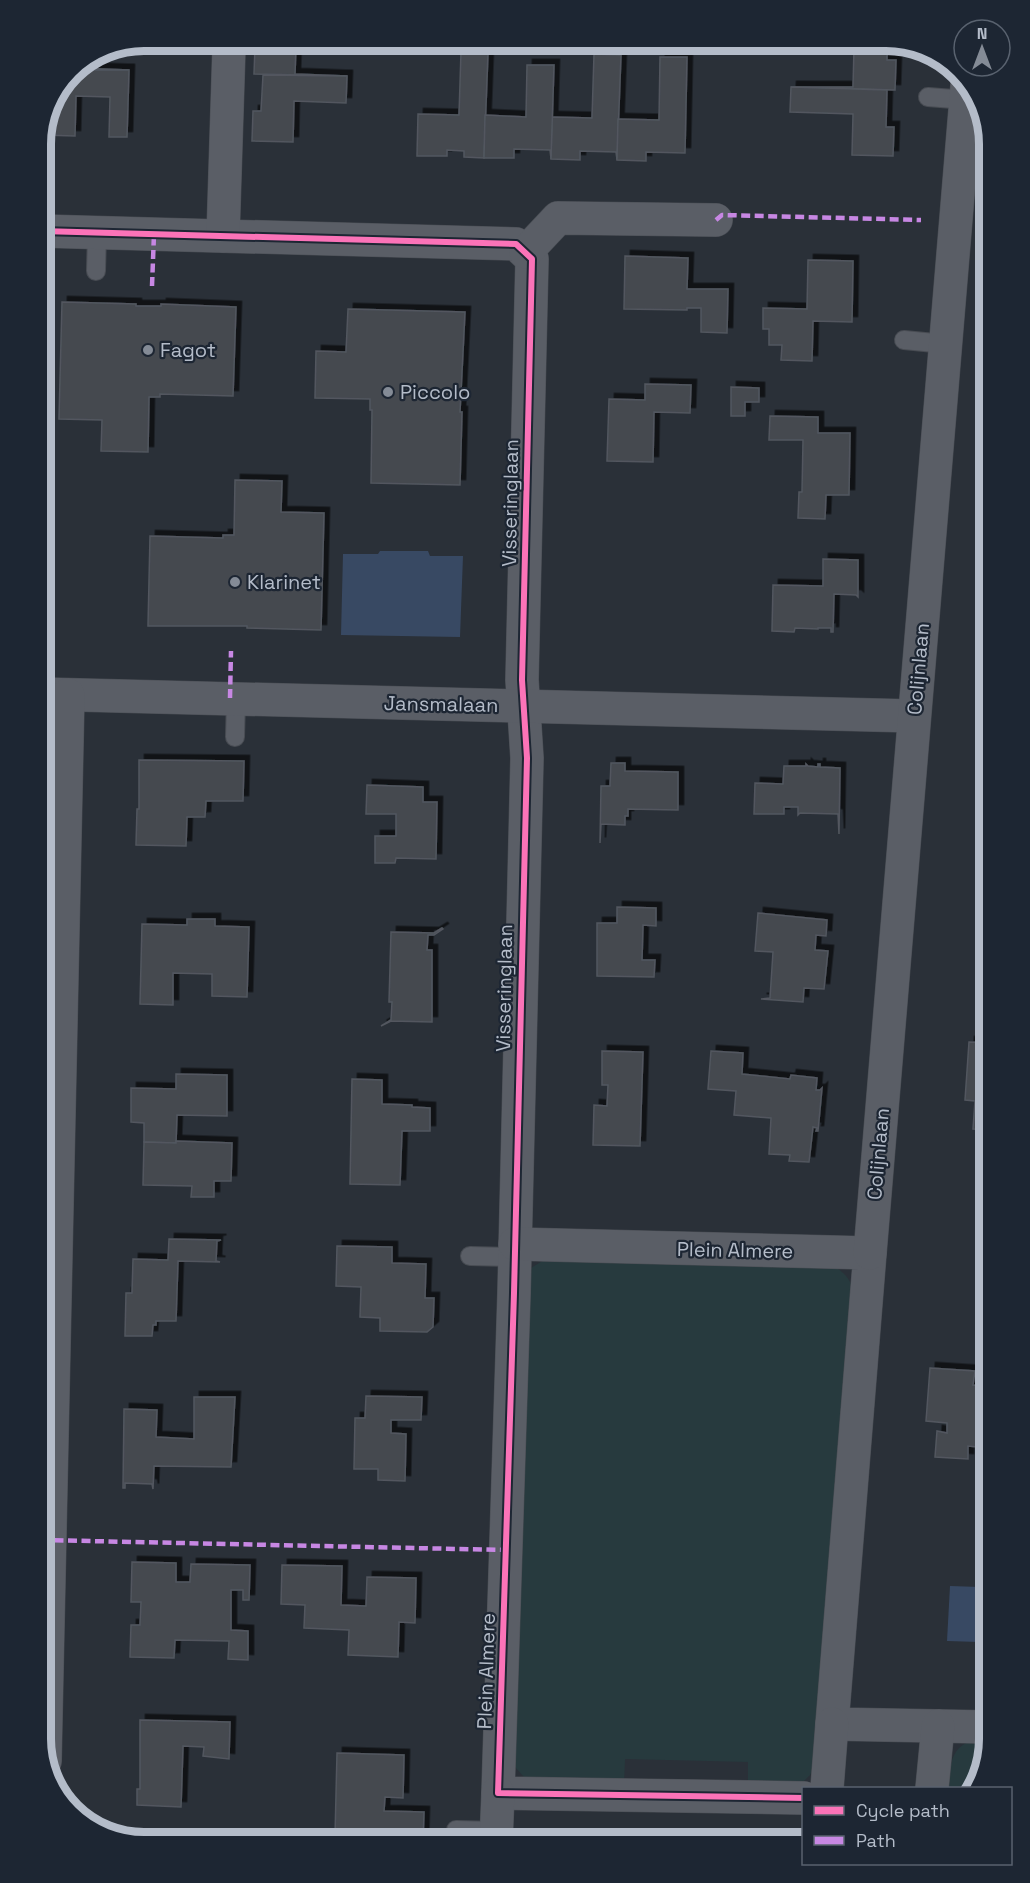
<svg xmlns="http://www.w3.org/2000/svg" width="1030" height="1883" viewBox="0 0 1030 1883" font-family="'Space Grotesk',sans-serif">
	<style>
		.green { fill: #273a3e }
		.water { fill: #384963 }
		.building { fill: #444950; stroke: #52575f; stroke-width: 1.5; filter: url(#shadow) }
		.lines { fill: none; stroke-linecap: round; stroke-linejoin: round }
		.lane-casing { stroke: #484c53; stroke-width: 20 }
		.street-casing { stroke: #484c53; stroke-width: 34 }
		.lane { stroke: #5a5e66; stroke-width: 18 }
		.street { stroke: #5a5e66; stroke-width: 33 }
		.quiet { stroke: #c787e3; stroke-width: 4.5; stroke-dasharray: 9 4.5; stroke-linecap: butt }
		.cycleway-casing { stroke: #1d2633; stroke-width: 10 }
		.cycleway { stroke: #fb73b8; stroke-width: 6 }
		.poi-dot { fill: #848b96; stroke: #1d2633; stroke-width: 2 }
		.labels { text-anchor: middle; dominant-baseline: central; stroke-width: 4.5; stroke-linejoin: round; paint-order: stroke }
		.poi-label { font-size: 20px; fill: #b4bcc9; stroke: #1d2633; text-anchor: start }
		.street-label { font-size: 20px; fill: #b4bcc9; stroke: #1d2633 }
		.rim { fill: none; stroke: #b4bcc9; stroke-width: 8 }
	</style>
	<defs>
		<filter id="shadow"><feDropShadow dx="5.5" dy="-5.5" stdDeviation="0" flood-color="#0009"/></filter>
	</defs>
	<rect width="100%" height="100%" fill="#2a3038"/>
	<!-- green -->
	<g class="green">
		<path d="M544 1260 834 1267C843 1271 848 1277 852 1286L813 1769 810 1775 802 1783 748 1786V1762L625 1759 624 1783 524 1777 515 1767 526 1278 531 1268Z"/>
		<path d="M968 1742H989L975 1788H948C950 1770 949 1751 968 1742Z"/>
	</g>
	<!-- water -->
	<g class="water">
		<polygon points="380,551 428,551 430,556 463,556 460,637 341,635 343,554 378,554"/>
		<polygon points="950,1586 980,1587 979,1642 947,1641"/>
	</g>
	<!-- building -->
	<g class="building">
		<polygon points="887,41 887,60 896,60 895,90 791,87 853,87 854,48 792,46 792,42"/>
		<polygon points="296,46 295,74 347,76 254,74 255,47"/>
		<polygon points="461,52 488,53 484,158 464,157 464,151 447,150 447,156 417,156 418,114 459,115"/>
		<polygon points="594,54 621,55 617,160 616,152 580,151 580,160 551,159 552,117 592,118"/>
		<polygon points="660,57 687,57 685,153 646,152 646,161 617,160 618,119 659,120"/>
		<polygon points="527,65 554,65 551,159 550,150 514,149 514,158 484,158 485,115 526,117"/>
		<polygon points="77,66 77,68 129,70 72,70"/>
		<polygon points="72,70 129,70 127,137 109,137 110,97 76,96 75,136 42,135"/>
		<polygon points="263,75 347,76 346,103 294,101 293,142 252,141 253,111 261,111"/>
		<polygon points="791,87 887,90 886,127 894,127 893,156 852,155 853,114 790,112"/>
		<polygon points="625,256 688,258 687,289 728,289 727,333 701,332 701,308 687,308 687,310 624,309"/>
		<polygon points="808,260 853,261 852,322 813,321 812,361 781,360 782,345 769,345 769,329 763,329 763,308 807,309"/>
		<polygon points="62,302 136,304 136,306 161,306 161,304 236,307 233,396 160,394 160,397 149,397 148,452 101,451 102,420 59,419"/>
		<polygon points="348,309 465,312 460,412 462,412 460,485 371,483 372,410 370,410 370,399 315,398 316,351 346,352"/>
		<polygon points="645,384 691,385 690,413 654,412 653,462 607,461 609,399 645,400"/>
		<polygon points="731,387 759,388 759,402 745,402 745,416 731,416"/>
		<polygon points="770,416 818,417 818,433 850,433 849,495 826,495 825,519 798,518 799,492 802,492 803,440 769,440"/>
		<polygon points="235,480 282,481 281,512 324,513 321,630 247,628 247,626 148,626 150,536 223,538 223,535 234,535"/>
		<polygon points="823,559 858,560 858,597 856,595 834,594 833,632 831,632 831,628 818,628 818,629 795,628 794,632 772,631 773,585 823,586"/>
		<polygon points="985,750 989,751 989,809 981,809"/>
		<polygon points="139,760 244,761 243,801 206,801 205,817 187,817 186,846 136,845 137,809 139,809"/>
		<polygon points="611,763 625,763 625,771 678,772 678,810 628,809 628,816 625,816 625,825 601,824 600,843 601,786 610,786"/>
		<polygon points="806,764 808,766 818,767 818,764 820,764 820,767 840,768 839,834 838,814 800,813 798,815 798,807 784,807 784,814 754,814 755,783 783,784 784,766 806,766"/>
		<polygon points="367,785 423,787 423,802 437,802 436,859 396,858 395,863 375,863 375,836 396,836 396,814 366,814"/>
		<polygon points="617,907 656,908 656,926 643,925 642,960 655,960 654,977 597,976 597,923 617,923"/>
		<polygon points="758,913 827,920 826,936 816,935 815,950 828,951 824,989 804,988 803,1002 761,999 770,998 773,952 755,951"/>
		<polygon points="187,919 215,919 215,926 249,927 247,997 212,996 212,974 173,973 173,1005 140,1004 142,924 187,925"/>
		<polygon points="442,928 443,929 434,935 428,935 427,950 432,950 432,1022 391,1021 381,1026 391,1020 392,1002 389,1002 391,932 434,933"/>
		<polygon points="969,1042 989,1043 989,1130 973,1129 975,1101 965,1100"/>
		<polygon points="602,1051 643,1052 640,1146 593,1145 594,1105 607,1106 608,1085 602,1085"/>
		<polygon points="711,1051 743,1053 742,1074 790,1079 791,1075 817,1078 816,1090 820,1090 822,1088 818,1131 816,1131 817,1128 813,1127 809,1162 789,1161 790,1155 769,1154 771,1118 734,1115 736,1091 708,1089"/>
		<polygon points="176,1074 227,1075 227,1116 177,1115 176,1143 144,1142 144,1123 131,1122 131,1088 176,1089"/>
		<polygon points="352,1079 382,1080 382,1104 412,1105 412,1107 430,1108 430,1131 402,1131 400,1185 350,1184"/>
		<polygon points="176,1141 232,1143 231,1181 214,1181 214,1197 191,1197 192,1186 143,1185 144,1142 176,1143"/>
		<polygon points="169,1239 221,1240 217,1241 216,1261 220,1262 178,1261 176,1321 156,1321 156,1325 153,1325 152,1336 125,1336 126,1293 132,1293 133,1259 168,1260"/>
		<polygon points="337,1246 392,1247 392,1263 426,1264 425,1298 434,1298 433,1327 427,1332 380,1331 380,1318 360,1317 361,1287 336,1286"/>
		<polygon points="930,1368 975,1371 973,1385 989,1387 989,1448 968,1446 968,1459 935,1457 937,1431 947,1433 947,1423 926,1421"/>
		<polygon points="366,1396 422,1397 421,1420 391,1420 391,1433 406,1434 405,1481 378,1480 378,1469 354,1469 355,1418 365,1418"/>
		<polygon points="194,1397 235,1397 231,1467 154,1466 153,1489 152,1484 125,1483 125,1488 123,1488 124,1409 157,1410 156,1437 194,1439"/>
		<polygon points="132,1562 176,1563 176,1582 190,1582 191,1564 250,1565 249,1600 243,1600 243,1590 231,1590 231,1630 248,1631 248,1660 228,1659 229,1641 175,1640 174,1658 130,1657 131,1625 140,1625 141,1602 131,1602"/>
		<polygon points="282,1565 342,1566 341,1605 366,1606 367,1577 416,1578 415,1623 399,1622 398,1657 348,1655 349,1630 304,1628 305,1605 281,1604"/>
		<polygon points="140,1720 230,1722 229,1759 203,1756 204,1747 183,1746 181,1807 137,1805 137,1789 140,1789"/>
		<polygon points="337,1753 404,1755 403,1798 385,1797 384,1811 424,1812 423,1842 382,1842 382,1837 335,1836"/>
		<polygon points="565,1835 611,1836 611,1842 565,1842"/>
		<polygon points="611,1836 656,1837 656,1842 611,1842"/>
		<polygon points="694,1837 741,1838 740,1842 694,1842"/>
		<polygon points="741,1838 785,1839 785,1842 740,1842"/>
	</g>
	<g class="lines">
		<defs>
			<g id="lane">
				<polyline points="928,97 966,100"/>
				<polyline points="96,271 97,233"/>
				<polyline points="904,340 945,344"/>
				<polyline points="235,737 236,699"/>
				<polyline points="470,1256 515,1257"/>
				<polyline points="456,1830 496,1831"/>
			</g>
			<g id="street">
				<polyline points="41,231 516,244 532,259 522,680 527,758 514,1293 498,1793 804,1798"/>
				<polyline points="223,236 229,47"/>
				<polyline points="526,252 558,218 716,220"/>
				<polyline points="41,694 914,716"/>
				<polyline points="515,1244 870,1253 832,1724 989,1727"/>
				<polyline points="870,1253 967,86"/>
				<polyline points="45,1761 68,695"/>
				<polyline points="827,1788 832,1724"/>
				<polyline points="932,1788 938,1726"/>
				<polyline points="496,1842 498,1793"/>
			</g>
		</defs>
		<!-- lane casing -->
		<use href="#lane" class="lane-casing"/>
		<!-- street casing -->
		<use href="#street" class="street-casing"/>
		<!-- lane -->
		<use href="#lane" class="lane"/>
		<!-- street -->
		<use href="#street" class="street"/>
		<!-- quiet -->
		<g class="quiet">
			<polyline points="716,220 722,215 921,220"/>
			<polyline points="152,286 154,234"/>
			<polyline points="230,698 231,651"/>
			<polyline points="41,1540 506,1550"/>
		</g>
		<defs>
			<polyline id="cycleway" points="41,231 516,244 532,259 522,680 527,758 514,1293 498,1793 804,1798"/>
		</defs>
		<!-- cycleway casing -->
		<use href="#cycleway" class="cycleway-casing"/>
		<!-- cycleway -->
		<use href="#cycleway" class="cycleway"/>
	</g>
	<!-- markers -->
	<g class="poi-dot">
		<circle cx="148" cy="350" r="6"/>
		<circle cx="388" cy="392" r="6"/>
		<circle cx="235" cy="582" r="6"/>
	</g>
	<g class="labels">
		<!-- poi labels -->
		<g class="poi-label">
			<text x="160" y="350">Fagot</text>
			<text x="400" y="392">Piccolo</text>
			<text x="247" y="582">Klarinet</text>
		</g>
		<!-- street labels -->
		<g class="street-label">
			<text transform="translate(510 503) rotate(-89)">Visseringlaan</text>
			<text transform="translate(918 669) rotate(-85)">Colijnlaan</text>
			<text transform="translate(441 704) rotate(1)">Jansmalaan</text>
			<text transform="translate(504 988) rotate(-89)">Visseringlaan</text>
			<text transform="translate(878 1154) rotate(-85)">Colijnlaan</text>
			<text transform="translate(735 1250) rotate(1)">Plein Almere</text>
			<text transform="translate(486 1671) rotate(-88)">Plein Almere</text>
		</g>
	</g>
	<!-- crop -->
	<path d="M0 0H1030V1883H0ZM144 51H886A93 93 0 0 1 979 144V1739A93 93 0 0 1 886 1832H144A93 93 0 0 1 51 1739V144A93 93 0 0 1 144 51Z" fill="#1d2633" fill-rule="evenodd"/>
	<path class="rim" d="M144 51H886A93 93 0 0 1 979 144V1739A93 93 0 0 1 886 1832H144A93 93 0 0 1 51 1739V144A93 93 0 0 1 144 51Z"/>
	<!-- legend -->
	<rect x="802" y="1787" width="210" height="78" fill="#1d2633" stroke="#59626f" stroke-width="1.5"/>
	<rect x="814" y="1806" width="30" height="9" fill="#fb73b8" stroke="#59626f" stroke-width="1.5"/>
	<text x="856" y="1817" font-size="18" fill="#b4bcc9">Cycle path</text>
	<rect x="814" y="1836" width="30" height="9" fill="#c787e3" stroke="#59626f" stroke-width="1.5"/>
	<text x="856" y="1847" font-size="18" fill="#b4bcc9">Path</text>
	<!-- north arrow -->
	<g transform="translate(982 48)"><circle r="28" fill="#1d2633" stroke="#59626f" stroke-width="1.5"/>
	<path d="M0-4.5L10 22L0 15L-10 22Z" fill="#848b96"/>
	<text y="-9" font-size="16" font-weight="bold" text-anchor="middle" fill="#b4bcc9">N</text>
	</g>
</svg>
